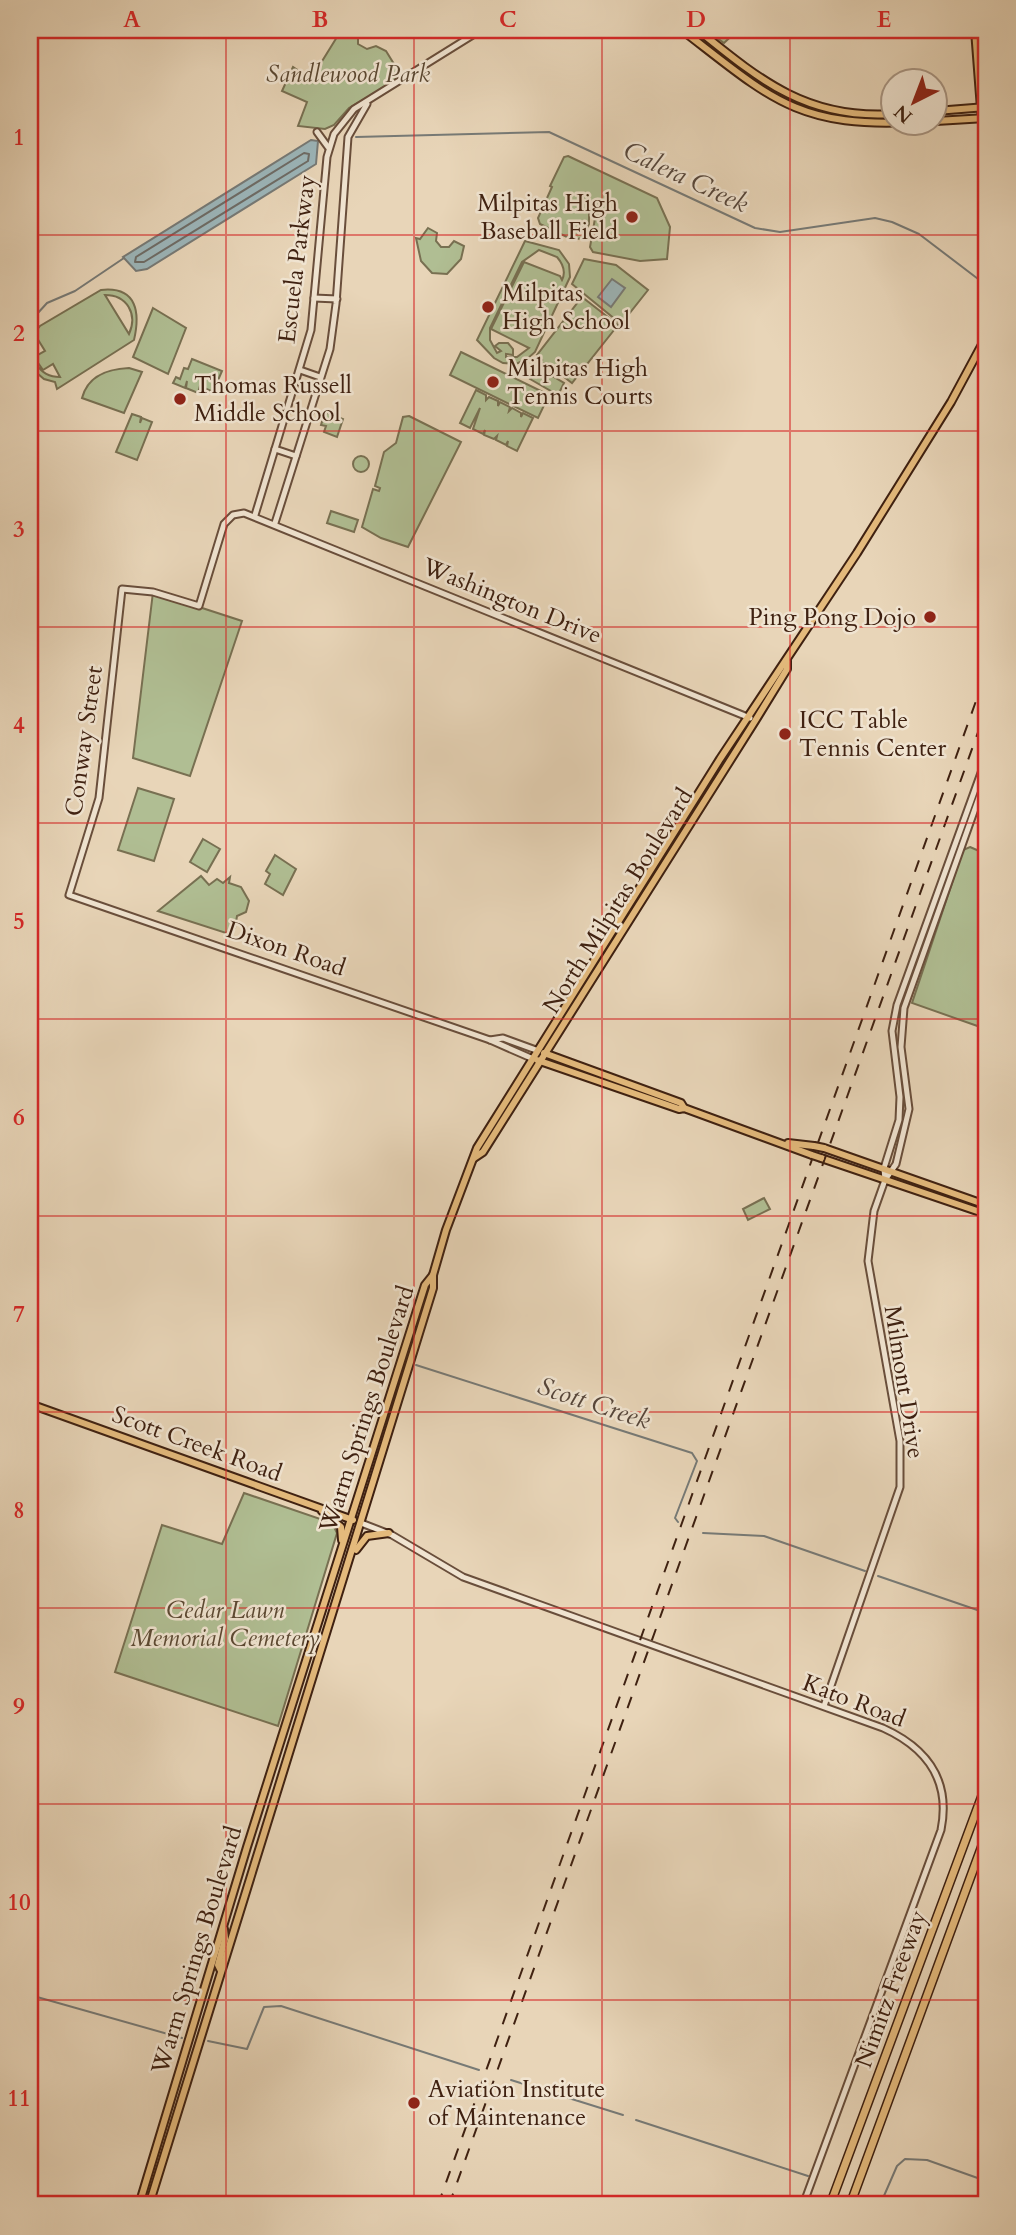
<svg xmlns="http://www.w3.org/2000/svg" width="1016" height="2235" viewBox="0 0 1016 2235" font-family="Cardo,serif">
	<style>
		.green { fill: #b0be93; stroke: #787052; stroke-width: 2; fill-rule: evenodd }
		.water { fill: #9cb6ba; stroke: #777a76; stroke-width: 2 }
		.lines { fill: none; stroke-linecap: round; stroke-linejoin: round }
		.shore { stroke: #6e6c66; stroke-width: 2 }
		.stream { stroke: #777a76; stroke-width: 2 }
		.minor-casing { stroke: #694e3b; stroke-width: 9 }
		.major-casing { stroke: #3f2111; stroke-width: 10 }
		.highway-casing { stroke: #3f2111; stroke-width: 10 }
		.minor { stroke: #f0e4d1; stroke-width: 5 }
		.major { stroke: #e4ba7c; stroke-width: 6 }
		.highway { stroke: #e4ba7c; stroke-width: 7 }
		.rail { stroke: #3f2111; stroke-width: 2; stroke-dasharray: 12 12; stroke-linecap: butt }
		.major-bridge-casing { stroke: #3f2111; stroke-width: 10; stroke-linecap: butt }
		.major-bridge { stroke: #e4ba7c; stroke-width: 6 }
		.grid { fill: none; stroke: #d62828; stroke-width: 2; stroke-opacity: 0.55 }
		.poi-dot { fill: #8f2418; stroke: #f0e4d1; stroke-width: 2.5 }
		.labels { text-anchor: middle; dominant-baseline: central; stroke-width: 5; stroke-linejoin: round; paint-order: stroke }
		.park-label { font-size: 24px; font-style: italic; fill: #5b4832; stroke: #f0e4d1 }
		.poi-label { font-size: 24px; fill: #3f2111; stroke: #f0e4d1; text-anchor: start }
		.street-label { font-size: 24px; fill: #3f2111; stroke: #f0e4d1 }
		.water-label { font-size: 26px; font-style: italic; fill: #56463b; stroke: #f0e4d1 }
		.neatline { fill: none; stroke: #d62828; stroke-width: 2.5 }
		.grid-label { font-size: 23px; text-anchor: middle; font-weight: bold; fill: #d62828 }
	</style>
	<rect width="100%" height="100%" fill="#e8d5b8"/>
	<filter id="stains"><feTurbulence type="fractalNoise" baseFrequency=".00286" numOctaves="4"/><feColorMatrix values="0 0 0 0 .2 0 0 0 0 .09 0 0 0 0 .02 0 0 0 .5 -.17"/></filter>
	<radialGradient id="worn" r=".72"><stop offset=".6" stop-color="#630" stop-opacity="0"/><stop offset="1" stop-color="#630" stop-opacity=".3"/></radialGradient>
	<!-- green -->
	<g class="green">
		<polygon points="337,30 358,30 358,44 367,49 376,46 386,51 402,77 349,108 334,125 325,129 298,126 307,102 282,91 293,67 311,79 337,37"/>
		<polygon points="706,30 738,30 724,43"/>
		<polygon points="568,156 657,198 670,227 667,259 640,261 593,252 590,247 597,207 589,206 589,224 582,238 573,240 540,224 538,218 552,187 550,186 564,157"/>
		<polygon points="428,228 437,233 436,241 441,247 449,247 454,241 464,246 461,259 447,274 432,273 421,261 416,238 420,239"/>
		<path d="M525 241 559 250 569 264 570 277 535 352 527 359 516 364 503 363 494 358 477 340ZM539 250 557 257C563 264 566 272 562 280L560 276 524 262 491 329 529 348 517 357H506V354L513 355V349L508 343H499L495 346 501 351 497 353 490 340V328L522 262Z"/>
		<polygon points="584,259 616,265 648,290 621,324 572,284"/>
		<path d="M101 290C138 286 140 314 134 340L57 389 55 382 44 379 31 368 30 339 40 326ZM105 295C127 295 138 314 129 334ZM37 338 45 351 34 357 43 370 53 364 60 377C39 377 26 356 37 338Z"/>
		<polygon points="582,297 618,325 572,383 546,363 537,365 542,360 537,355"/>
		<polygon points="153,308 186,328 168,374 133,357"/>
		<polygon points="461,352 549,395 538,418 450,375"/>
		<polygon points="192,359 222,371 213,392 200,386 198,393 186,388 187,381 185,388 173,383 176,377 180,379 184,368 188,369"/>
		<polygon points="537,367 564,383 558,395 530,379"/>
		<path d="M129 368 142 372 124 413 82 398C88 375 108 369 129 368Z"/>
		<polygon points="476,390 486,395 486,400 489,397 498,401 498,406 500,402 510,407 509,411 512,408 521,413 521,417 523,413 533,418 517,451 507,446 508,441 506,445 496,440 497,436 494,439 484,435 485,430 483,434 473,429 480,408 470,428 460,423"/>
		<polygon points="325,412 343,419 337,437 324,432 326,426 321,425"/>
		<polygon points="132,414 141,417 140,423 142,418 152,422 137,460 116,452"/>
		<polygon points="409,416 461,442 408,547 381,538 362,527 373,489 379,491 380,488 375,486 384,452 396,443 403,417"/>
		<circle cx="361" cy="464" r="8"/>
		<polygon points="331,511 358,520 354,532 327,523"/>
		<polygon points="153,592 242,621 190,776 133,758"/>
		<polygon points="138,788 174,799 154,861 118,850"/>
		<polygon points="203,839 220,849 207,872 190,862"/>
		<polygon points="970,847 986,854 986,1029 912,1003 963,850"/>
		<polygon points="275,855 296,869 283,895 265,884 270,874 266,871"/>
		<polygon points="201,876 209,885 217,879 223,883 230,877 229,883 241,887 249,901 246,912 237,916 235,928 226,933 158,911"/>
		<polygon points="634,901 628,916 545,1047"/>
		<polygon points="764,1198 770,1209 748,1220 743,1209"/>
		<polygon points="244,1493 332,1523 337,1533 278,1726 115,1672 162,1525 222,1544"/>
	</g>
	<!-- water -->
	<g class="water">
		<polygon points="311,140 318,141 316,164 147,269 136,271 123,257"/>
		<polygon points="612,279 625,288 611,307 598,297"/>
	</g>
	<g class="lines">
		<!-- shore -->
		<polygon class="shore" points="304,153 309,154 308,161 144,262 135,262 136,257"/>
		<!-- stream -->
		<g class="stream">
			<polyline points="356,137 549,132 755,228 780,232 875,218 892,222 919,234 986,285"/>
			<polyline points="30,316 37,314 47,303 75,291 124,258"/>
			<polyline points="416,1365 692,1453 697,1461 675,1518 678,1522"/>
			<polyline points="703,1533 764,1536 865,1571"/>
			<polyline points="878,1576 986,1613"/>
			<polyline points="30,1995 182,2038"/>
			<polyline points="208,2041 247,2049 264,2007 281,2006 479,2070"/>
			<polyline points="511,2080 623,2115"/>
			<polyline points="636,2120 808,2176"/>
			<polyline points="866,2197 882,2196"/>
			<polyline points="880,2205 897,2166 905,2159 927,2160 986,2181"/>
		</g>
		<defs>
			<g id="minor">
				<polyline points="317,132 328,147"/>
				<polyline points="314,298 337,299"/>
				<polyline points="300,370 320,377"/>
				<polyline points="275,449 296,456"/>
				<polyline points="255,515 311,330 327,157 334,134 354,109 481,30"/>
				<polyline points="275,523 330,349 336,304 348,137 367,104"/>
				<polyline points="490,1040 503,1038 536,1050"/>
				<polyline points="531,1058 490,1040 69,895 99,798 122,589 153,592 199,606 224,524 233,515 244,513 750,718"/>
				<polyline points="885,1180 884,1168 899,1120 900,1097 892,1031 897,1005 986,759"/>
				<path d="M361 1523 392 1535 463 1577 883 1728C927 1748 951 1780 941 1830L803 2205"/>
				<polyline points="824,1706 900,1487 900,1441 868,1261 874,1211 885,1180 896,1164 909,1109 901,1047 904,1008 986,778"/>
			</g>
			<g id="major">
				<path d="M682 30C768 96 796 128 912 122"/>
				<path d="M698 30C761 81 808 120 894 114"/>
				<polyline points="975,30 986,174"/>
				<polyline points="936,111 986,107"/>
				<polyline points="936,121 986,118"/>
				<polyline points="544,1053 681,1103 684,1108"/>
				<polyline points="537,1060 679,1109 684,1108 812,1155"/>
				<polyline points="788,1143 814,1146"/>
				<polyline points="824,1148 986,1205"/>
				<polyline points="474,1158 483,1152 755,721 787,669 787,661"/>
				<polyline points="821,1158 986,1214"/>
				<polyline points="30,1404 353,1520"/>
				<polyline points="322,1511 341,1527 342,1540"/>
				<polyline points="356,1550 367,1536 389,1533"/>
				<polyline points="221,1971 218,1965 225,1939 224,1929"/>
				<polyline points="139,2205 247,1847 425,1285 433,1275"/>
				<polyline points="149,2205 433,1288 433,1275 446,1230 477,1148 720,759 857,553 951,402 986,337"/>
			</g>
			<g id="highway">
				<polyline points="830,2205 986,1785"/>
				<polyline points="850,2205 986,1835"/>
			</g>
		</defs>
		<!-- minor casing -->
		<use href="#minor" class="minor-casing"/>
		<!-- major casing -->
		<use href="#major" class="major-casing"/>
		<!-- highway casing -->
		<use href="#highway" class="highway-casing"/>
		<!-- minor -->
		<use href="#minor" class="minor"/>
		<!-- major -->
		<use href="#major" class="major"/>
		<!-- highway -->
		<use href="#highway" class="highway"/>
		<!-- rail -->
		<g class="rail">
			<polyline points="438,2205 986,673"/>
			<polyline points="449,2205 986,710"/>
		</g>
		<defs>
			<g id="major-bridge">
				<polyline points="814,1146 824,1148"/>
				<polyline points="812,1155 821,1158"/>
			</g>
		</defs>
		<!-- major-bridge casing -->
		<use href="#major-bridge" class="major-bridge-casing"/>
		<!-- major-bridge -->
		<use href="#major-bridge" class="major-bridge"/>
	</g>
	<!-- grid -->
	<path class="grid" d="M226 30V2205M414 30V2205M602 30V2205M790 30V2205M30 235H986M30 431H986M30 627H986M30 823H986M30 1019H986M30 1216H986M30 1412H986M30 1608H986M30 1804H986M30 2000H986"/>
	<!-- markers -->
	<g class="poi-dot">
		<circle cx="632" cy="217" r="7"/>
		<circle cx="488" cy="307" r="7"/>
		<circle cx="493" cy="382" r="7"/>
		<circle cx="180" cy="399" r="7"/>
		<circle cx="930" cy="617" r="7"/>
		<circle cx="785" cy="734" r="7"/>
		<circle cx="414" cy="2103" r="7"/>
	</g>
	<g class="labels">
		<!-- park labels -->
		<g class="park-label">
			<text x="348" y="74">Sandlewood Park</text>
			<text x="225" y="1610">Cedar Lawn<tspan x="225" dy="28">Memorial Cemetery</tspan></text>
		</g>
		<!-- poi labels -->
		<g class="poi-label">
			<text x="618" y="203" text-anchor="end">Milpitas High<tspan x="618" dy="28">Baseball Field</tspan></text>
			<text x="502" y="293">Milpitas<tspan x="502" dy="28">High School</tspan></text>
			<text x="507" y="368">Milpitas High<tspan x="507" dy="28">Tennis Courts</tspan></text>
			<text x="194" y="385">Thomas Russell<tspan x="194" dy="28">Middle School</tspan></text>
			<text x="916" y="617" text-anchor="end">Ping Pong Dojo</text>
			<text x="799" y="720">ICC Table<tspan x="799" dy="28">Tennis Center</tspan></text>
			<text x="428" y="2089">Aviation Institute<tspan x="428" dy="28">of Maintenance</tspan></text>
		</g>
		<!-- street labels -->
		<g class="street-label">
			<text transform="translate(297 259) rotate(-83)">Escuela Parkway</text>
			<text transform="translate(512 601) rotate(22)">Washington Drive</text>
			<text transform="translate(84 741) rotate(-82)">Conway Street</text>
			<text transform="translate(618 901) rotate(-58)">North Milpitas Boulevard</text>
			<text transform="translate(286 949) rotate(19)">Dixon Road</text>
			<text transform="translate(904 1382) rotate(81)">Milmont Drive</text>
			<text transform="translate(367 1409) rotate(-72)">Warm Springs Boulevard</text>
			<text transform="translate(197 1444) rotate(20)">Scott Creek Road</text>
			<text transform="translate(854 1701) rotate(21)">Kato Road</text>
			<text transform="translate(197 1950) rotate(-73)">Warm Springs Boulevard</text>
			<text transform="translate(891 1989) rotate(-70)">Nimitz Freeway</text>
		</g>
		<!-- water labels -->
		<g class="water-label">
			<text transform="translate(686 177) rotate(25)">Calera Creek</text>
			<text transform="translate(594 1403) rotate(18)">Scott Creek</text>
		</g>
	</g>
	<!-- margin -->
	<rect width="1016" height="2235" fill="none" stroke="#e8d5b8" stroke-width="77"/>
	<!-- north arrow -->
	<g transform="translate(914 102) rotate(222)"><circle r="33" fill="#f0e4d1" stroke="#a99684" stroke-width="2"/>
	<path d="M0-5L12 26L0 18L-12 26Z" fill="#8f2418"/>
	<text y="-10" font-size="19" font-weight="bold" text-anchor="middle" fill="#3f2111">N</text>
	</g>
	<rect x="38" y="38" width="940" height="2158" class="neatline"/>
	<g class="grid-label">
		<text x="132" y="27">A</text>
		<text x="320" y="27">B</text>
		<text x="508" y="27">C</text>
		<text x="696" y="27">D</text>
		<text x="884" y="27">E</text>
		<text x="19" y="145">1</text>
		<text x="19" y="341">2</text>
		<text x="19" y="537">3</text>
		<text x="19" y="733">4</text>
		<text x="19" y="929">5</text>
		<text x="19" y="1125">6</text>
		<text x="19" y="1322">7</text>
		<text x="19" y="1518">8</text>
		<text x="19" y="1714">9</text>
		<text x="19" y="1910">10</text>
		<text x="19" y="2106">11</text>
	</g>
	<rect width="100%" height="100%" filter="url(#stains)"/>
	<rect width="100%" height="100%" fill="url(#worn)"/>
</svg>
